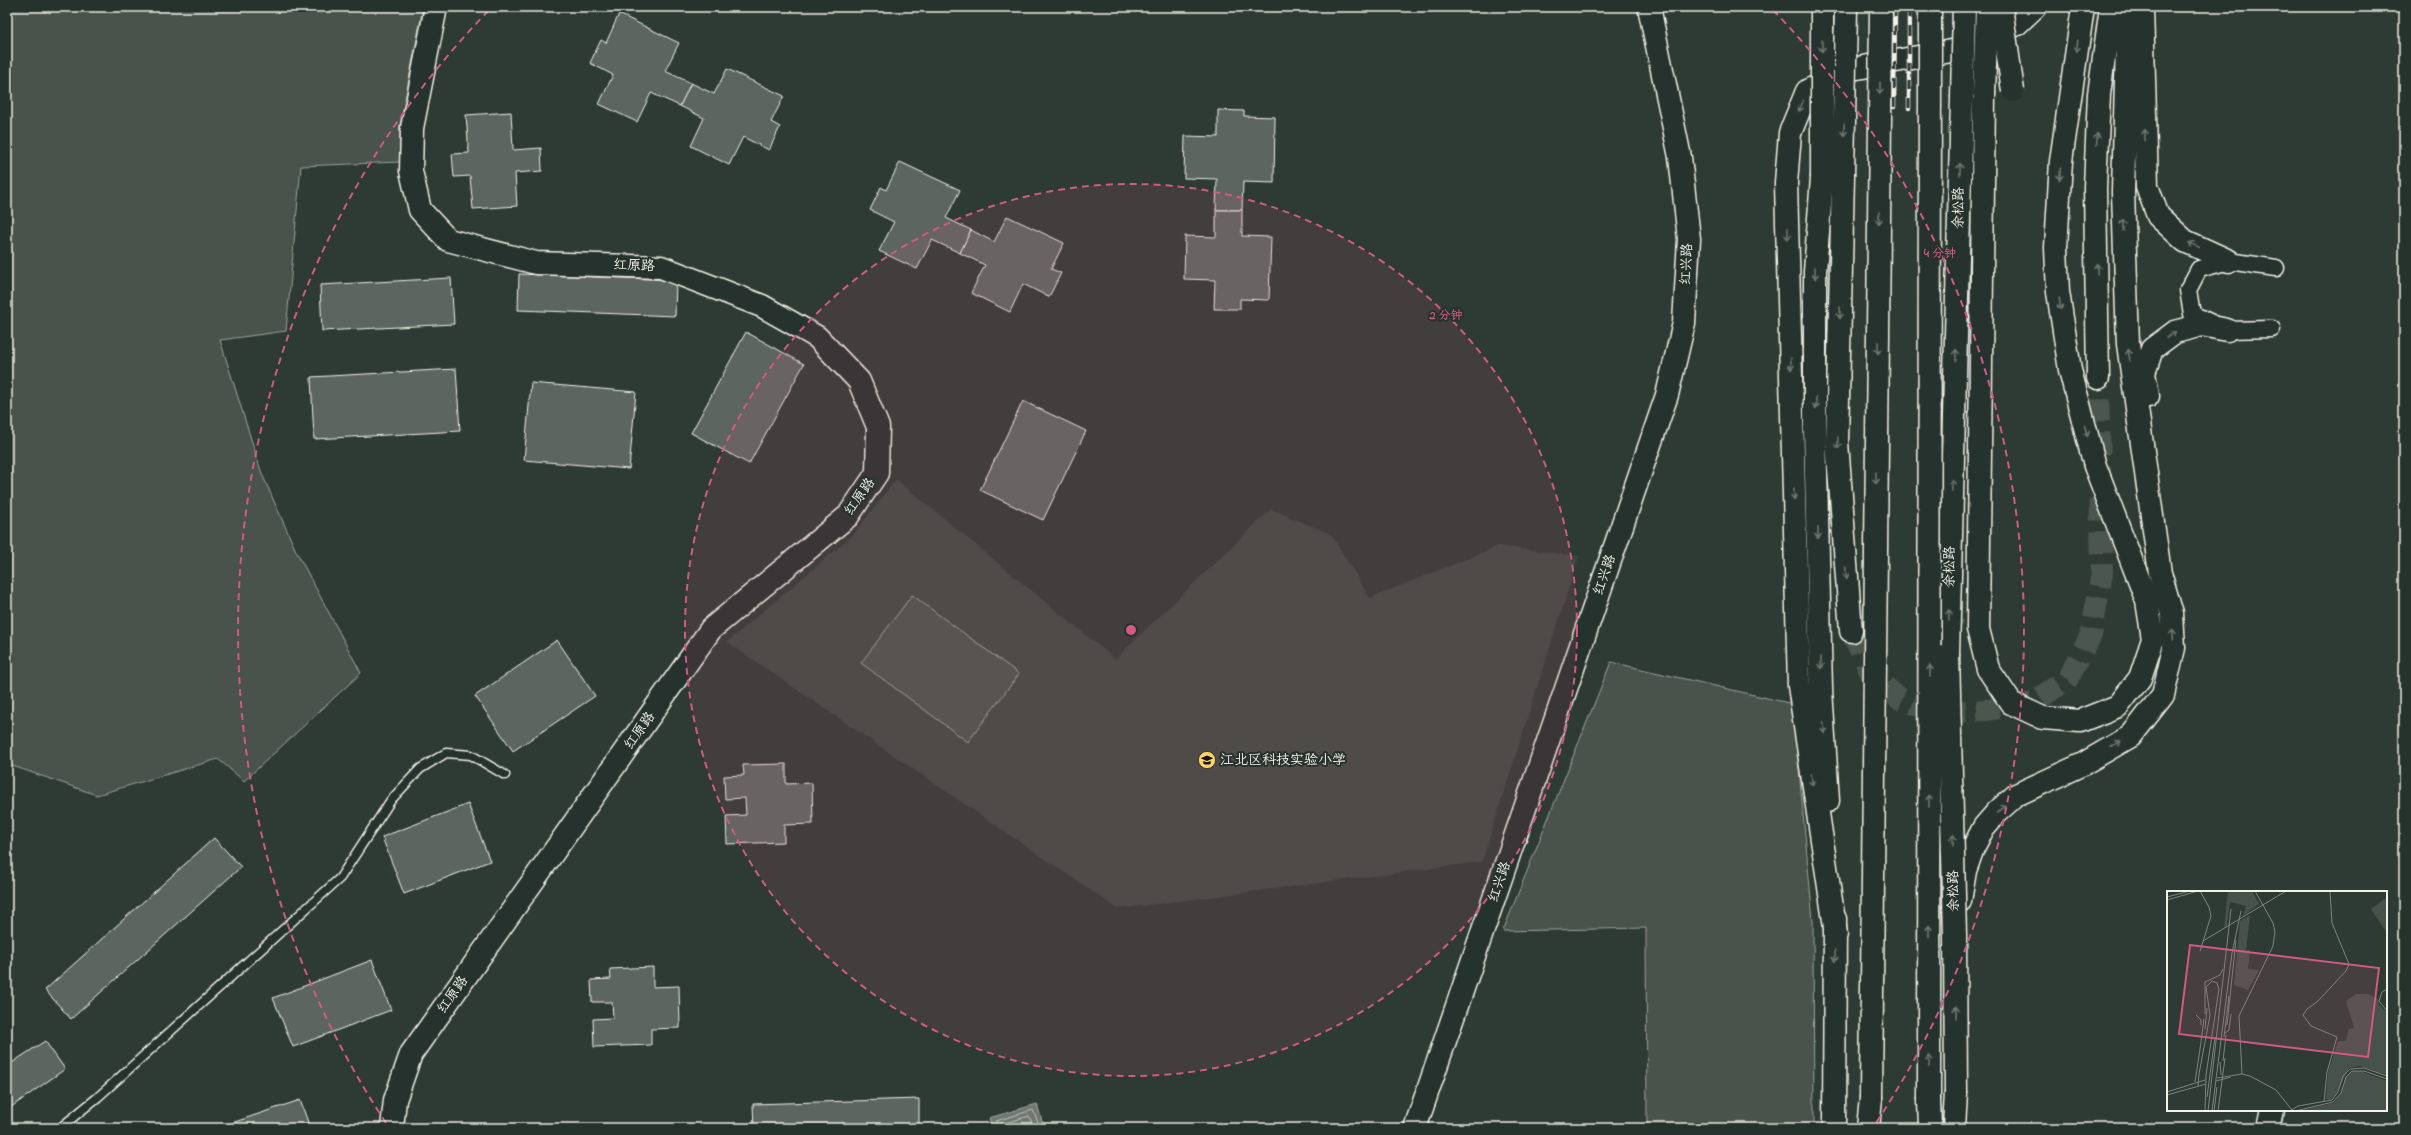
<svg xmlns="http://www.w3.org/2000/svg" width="2411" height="1135" viewBox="0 0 2411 1135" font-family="'Indie Flower','LXGW WenKai TC',sans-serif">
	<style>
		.built { fill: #3c4841 }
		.green { fill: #48524c; stroke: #9ea29a }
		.water { fill: #6f7770; stroke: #a4a8a0 }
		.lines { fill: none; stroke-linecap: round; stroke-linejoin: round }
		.shore { stroke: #bfc0b8; stroke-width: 1 }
		.building { fill: #5c655e; stroke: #f4f1e8 }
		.highway-tunnel { stroke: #4c564f; stroke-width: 22; stroke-dasharray: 22 11; stroke-linecap: butt }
		.lane-casing { stroke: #f4f1e8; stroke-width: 11 }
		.street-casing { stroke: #f4f1e8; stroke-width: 19 }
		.secondary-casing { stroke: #f4f1e8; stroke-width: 25 }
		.highway-casing { stroke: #f4f1e8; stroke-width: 25 }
		.lane { stroke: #26332d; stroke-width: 8 }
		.street { stroke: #26332d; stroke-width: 16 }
		.secondary { stroke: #26332d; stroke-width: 22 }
		.highway { stroke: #26332d; stroke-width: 22 }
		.rail-casing { stroke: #f4f1e8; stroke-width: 4.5 }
		.rail { stroke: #26332d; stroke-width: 3; stroke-dasharray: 9; stroke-linecap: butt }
		.secondary-bridge-casing { stroke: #f4f1e8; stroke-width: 25; stroke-linecap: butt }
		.highway-bridge-casing { stroke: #f4f1e8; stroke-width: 25; stroke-linecap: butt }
		.secondary-bridge { stroke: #26332d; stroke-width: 22 }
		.highway-bridge { stroke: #26332d; stroke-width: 22 }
		.oneway { stroke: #6e766e }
		.ring { fill: none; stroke: #d15985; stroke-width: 2; stroke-dasharray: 7 5 }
		.labels { text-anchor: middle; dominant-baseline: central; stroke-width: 4; stroke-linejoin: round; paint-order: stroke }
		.street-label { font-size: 14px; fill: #f4f1e8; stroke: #26332d }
		.poi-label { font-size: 14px; fill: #f4f1e8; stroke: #26332d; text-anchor: start }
		.inset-road { fill: none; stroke: #7d847c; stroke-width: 1 }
		.view { fill: #d15985; fill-opacity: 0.15; stroke: #d15985; stroke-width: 2 }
		.inset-edge { fill: none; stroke: #f4f1e8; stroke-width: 2 }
		.centre { fill: #d15985; stroke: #26332d; stroke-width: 2 }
		.ring-label { font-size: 12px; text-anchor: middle; font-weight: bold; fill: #d15985; stroke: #26332d; stroke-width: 4; stroke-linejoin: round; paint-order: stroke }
	</style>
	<rect width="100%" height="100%" fill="#2e3b34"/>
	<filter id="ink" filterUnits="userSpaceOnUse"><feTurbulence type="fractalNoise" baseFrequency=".025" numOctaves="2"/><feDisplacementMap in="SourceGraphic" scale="8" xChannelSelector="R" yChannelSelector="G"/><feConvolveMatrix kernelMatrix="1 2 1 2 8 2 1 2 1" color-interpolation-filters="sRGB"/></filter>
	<g filter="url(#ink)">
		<!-- built -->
		<polygon class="built" points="896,479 1115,659 1271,509 1331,534 1370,598 1498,546 1579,556 1482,862 1118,909 727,642 854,534"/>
		<!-- green -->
		<g class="green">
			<polygon points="7,7 423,7 400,125 400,162 301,166 286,331 220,340 262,474 296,551 361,673 244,781 218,759 97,795 7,764"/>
			<polygon points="912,595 1019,674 968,742 861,663"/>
			<polygon points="1611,662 1793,704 1813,921 1814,1128 1647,1128 1646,928 1503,931"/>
		</g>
		<!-- water -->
		<polygon class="water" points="1037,1104 1044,1128 992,1128 989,1118"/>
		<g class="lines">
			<!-- shore -->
			<g class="shore">
				<polyline points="995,1128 996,1121 1033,1110 1040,1128"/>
				<polyline points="1000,1128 1002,1124 1029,1116 1034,1128"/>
			</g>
		</g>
		<!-- building -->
		<g class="building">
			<polygon points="619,14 679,43 665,71 691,83 680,106 651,93 637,122 599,104 613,75 590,63 601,40 606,43"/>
			<polygon points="727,69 784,96 771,122 780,127 769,150 743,137 729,165 691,146 704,118 680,106 691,83 714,94"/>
			<polygon points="1218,110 1244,111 1244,116 1275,117 1274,183 1243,182 1242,210 1216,210 1217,179 1184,178 1185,136 1218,137"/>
			<polygon points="511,112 513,150 541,148 542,171 515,173 517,206 473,209 470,176 454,177 452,154 469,153 466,115"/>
			<polygon points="900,162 960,190 946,218 971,230 960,253 932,240 917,269 879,251 894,222 870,210 881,187 886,190"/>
			<polygon points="1216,210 1242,210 1242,236 1271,237 1269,300 1240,299 1240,309 1214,309 1215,280 1184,279 1185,236 1216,237"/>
			<polygon points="1007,216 1064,243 1051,269 1061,273 1049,297 1023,284 1010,312 971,293 985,265 960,253 971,230 994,242"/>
			<polygon points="519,274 676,280 675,316 518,310"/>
			<polygon points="451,278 454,324 322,331 320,285"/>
			<polygon points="746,332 804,364 749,464 691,433"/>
			<polygon points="456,369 460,431 314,439 311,377"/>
			<polygon points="531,383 636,392 629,469 524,460"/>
			<polygon points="1023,401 1086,431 1043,520 980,490"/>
			<polygon points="557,640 595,696 513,751 475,696"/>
			<polygon points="786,764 786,784 812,783 813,824 784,825 784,842 727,844 726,816 746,815 745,798 725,799 724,776 744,775 743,765"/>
			<polygon points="468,804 490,861 404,894 382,837"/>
			<polygon points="214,838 241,867 71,1019 45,990"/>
			<polygon points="372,960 391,1010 293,1047 273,998"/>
			<polygon points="653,967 653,987 679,986 680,1028 651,1029 651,1045 594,1047 593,1019 613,1018 612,1002 592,1002 591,980 611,979 610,969"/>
			<polygon points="45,1041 65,1069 7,1110 7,1066"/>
			<polygon points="919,1099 919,1128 754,1128 753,1104"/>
			<polygon points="300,1100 310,1128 217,1128"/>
		</g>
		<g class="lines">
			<!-- highway-tunnel -->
			<polyline class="highway-tunnel" points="1851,631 1871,673 1898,698 1939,713 1987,710 2033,703 2068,678 2091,635 2102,573 2098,378"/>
			<defs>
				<polyline id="lane" points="60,1128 98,1097 340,878 391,800 420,769 446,753 471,755 505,775"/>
				<polyline id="street" points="2272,329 2227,330 2192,314 2188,290 2199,269 2229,261 2276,268"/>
				<g id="secondary">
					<polyline points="2142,7 2147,186 2158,216 2185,241 2229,261"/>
					<polyline points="1822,178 1815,272 1815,429 1821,689 1828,801"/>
					<polyline points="2148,396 2144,373 2152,349 2175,332 2202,325 2227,330"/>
					<polyline points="1948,654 1962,98"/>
					<polyline points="1960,901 1965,871 1973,848 1984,827 1997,812 2016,795 2083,764 2131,736 2163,695 2174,648 2172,614 2160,573 2128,344 2123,192 2128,7"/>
					<polyline points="1836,934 1799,686 1786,183 1790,133 1807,91 1852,69 1973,47 2017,24 2035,7"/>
					<polyline points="392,1128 395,1100 411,1054 711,629 848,516 877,473 878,427 859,381 817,337 762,306 661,267 536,263 448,240 420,210 411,171 412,128 436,7"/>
					<polyline points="1415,1128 1667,395 1684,323 1689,239 1680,157 1649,7"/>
					<polyline points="1834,1128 1835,919"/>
					<polyline points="1954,1128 1956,1093"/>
					<polyline points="2268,1128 2272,1110"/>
				</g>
				<g id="highway">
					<polyline points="1984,94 1978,629 1988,669 2011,703 2043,718 2080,721 2118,706 2140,678 2153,639 2147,601 2095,466 2070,370 2058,292 2056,248 2061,161 2083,7"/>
					<polyline points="1843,176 1837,442 1851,631"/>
					<polyline points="2098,378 2095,187 2099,94 2111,7"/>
					<polyline points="1929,1100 1930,1128"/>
					<polyline points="1868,1128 1871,1098"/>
				</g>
			</defs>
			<!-- lane casing -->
			<use href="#lane" class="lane-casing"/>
			<!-- street casing -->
			<use href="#street" class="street-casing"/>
			<!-- secondary casing -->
			<use href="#secondary" class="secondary-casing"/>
			<!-- highway casing -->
			<use href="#highway" class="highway-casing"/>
			<!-- lane -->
			<use href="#lane" class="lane"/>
			<!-- street -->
			<use href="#street" class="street"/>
			<!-- secondary -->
			<use href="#secondary" class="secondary"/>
			<!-- highway -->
			<use href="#highway" class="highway"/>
			<defs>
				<g id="rail">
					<polyline points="1894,107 1895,7"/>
					<polyline points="1909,108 1909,7"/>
				</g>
			</defs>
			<!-- rail casing -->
			<use href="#rail" class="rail-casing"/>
			<!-- rail -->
			<use href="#rail" class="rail"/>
			<defs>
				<g id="secondary-bridge">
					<polyline points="1962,98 1964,7"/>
					<polyline points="1822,178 1822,7"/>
					<polyline points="1948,654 1955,935 1956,1093"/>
				</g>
				<g id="highway-bridge">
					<polyline points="2001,7 2013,91"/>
					<polyline points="1984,94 1987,7"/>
					<polyline points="1843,176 1846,7"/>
					<polyline points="1871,1098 1881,7"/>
					<polyline points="1929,1100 1930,7"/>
				</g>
			</defs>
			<!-- secondary-bridge casing -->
			<use href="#secondary-bridge" class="secondary-bridge-casing"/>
			<!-- highway-bridge casing -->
			<use href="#highway-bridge" class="highway-bridge-casing"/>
			<!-- secondary-bridge -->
			<use href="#secondary-bridge" class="secondary-bridge"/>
			<!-- highway-bridge -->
			<use href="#highway-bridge" class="highway-bridge"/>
		</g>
		<!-- one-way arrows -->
		<defs><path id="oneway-shaft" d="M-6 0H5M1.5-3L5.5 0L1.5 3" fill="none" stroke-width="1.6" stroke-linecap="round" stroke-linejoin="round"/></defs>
		<g class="oneway">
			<use href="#oneway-shaft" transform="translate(1822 46) rotate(90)"/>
			<use href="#oneway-shaft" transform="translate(2077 46) rotate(98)"/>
			<use href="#oneway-shaft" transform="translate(1880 88) rotate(90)"/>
			<use href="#oneway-shaft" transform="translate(1801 106) rotate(111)"/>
			<use href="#oneway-shaft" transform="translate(1844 130) rotate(91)"/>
			<use href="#oneway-shaft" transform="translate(2145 135) rotate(-91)"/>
			<use href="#oneway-shaft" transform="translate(2097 139) rotate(-87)"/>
			<use href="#oneway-shaft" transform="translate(1960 169) rotate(-89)"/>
			<use href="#oneway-shaft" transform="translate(2060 174) rotate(94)"/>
			<use href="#oneway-shaft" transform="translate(1879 218) rotate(90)"/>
			<use href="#oneway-shaft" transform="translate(2123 225) rotate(-91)"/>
			<use href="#oneway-shaft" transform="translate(1788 234) rotate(89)"/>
			<use href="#oneway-shaft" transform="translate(2194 245) rotate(-155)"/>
			<use href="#oneway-shaft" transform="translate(2097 269) rotate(-92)"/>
			<use href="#oneway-shaft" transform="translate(1815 273) rotate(91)"/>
			<use href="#oneway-shaft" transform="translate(2060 304) rotate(83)"/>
			<use href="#oneway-shaft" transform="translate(1840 313) rotate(91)"/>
			<use href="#oneway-shaft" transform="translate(2171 335) rotate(-35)"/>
			<use href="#oneway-shaft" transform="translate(1878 348) rotate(90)"/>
			<use href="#oneway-shaft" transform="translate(1956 355) rotate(-89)"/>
			<use href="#oneway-shaft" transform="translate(2129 355) rotate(-98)"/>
			<use href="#oneway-shaft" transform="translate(1791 364) rotate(89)"/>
			<use href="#oneway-shaft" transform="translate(1816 403) rotate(91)"/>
			<use href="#oneway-shaft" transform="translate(2086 431) rotate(75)"/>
			<use href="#oneway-shaft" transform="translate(1838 443) rotate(88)"/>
			<use href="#oneway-shaft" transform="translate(1876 478) rotate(90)"/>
			<use href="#oneway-shaft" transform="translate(1952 485) rotate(-89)"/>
			<use href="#oneway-shaft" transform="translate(1794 494) rotate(89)"/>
			<use href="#oneway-shaft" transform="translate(1818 533) rotate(90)"/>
			<use href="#oneway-shaft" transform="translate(1846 573) rotate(86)"/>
			<use href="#oneway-shaft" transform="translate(1949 615) rotate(-89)"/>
			<use href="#oneway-shaft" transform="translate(2173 635) rotate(-93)"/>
			<use href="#oneway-shaft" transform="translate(1821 663) rotate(89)"/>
			<use href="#oneway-shaft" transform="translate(1930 671) rotate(-90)"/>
			<use href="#oneway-shaft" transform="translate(1824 728) rotate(86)"/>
			<use href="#oneway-shaft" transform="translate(2116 744) rotate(-31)"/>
			<use href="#oneway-shaft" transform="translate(1812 780) rotate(82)"/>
			<use href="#oneway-shaft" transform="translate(1929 801) rotate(-90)"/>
			<use href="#oneway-shaft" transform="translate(2001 809) rotate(-43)"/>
			<use href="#oneway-shaft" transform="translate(1953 840) rotate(-91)"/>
			<use href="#oneway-shaft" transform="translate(1929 931) rotate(-90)"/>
			<use href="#oneway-shaft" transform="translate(1835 956) rotate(91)"/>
			<use href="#oneway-shaft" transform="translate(1956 1012) rotate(-90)"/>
			<use href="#oneway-shaft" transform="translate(1929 1061) rotate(-90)"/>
		</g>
	</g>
	<!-- distance rings -->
	<circle cx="1131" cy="630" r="446" fill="#d15985" fill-opacity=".12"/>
	<g class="ring">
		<circle cx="1131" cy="630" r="446"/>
		<path d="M386 1123A893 893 0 0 1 489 10M1773 10A893 893 0 0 1 1876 1123"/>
	</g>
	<!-- icons -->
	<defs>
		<symbol id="school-disc" viewBox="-11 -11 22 22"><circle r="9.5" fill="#ffd166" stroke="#26332d"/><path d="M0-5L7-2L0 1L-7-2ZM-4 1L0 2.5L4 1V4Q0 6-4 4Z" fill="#111"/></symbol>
	</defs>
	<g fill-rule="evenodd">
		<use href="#school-disc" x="1197" y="750" width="20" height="20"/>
	</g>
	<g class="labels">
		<!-- street labels -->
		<g class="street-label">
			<text transform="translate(1959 208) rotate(-89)">余松路</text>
			<text transform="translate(1687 264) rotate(-87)">红兴路</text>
			<text transform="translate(634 266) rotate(2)">红原路</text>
			<text transform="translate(860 497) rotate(-55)">红原路</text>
			<text transform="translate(1950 567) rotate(-89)">余松路</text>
			<text transform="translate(1605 575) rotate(-71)">红兴路</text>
			<text transform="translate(640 731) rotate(-55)">红原路</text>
			<text transform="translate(1500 882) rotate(-71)">红兴路</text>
			<text transform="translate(1954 891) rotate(-91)">余松路</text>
			<text transform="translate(453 995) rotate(-55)">红原路</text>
		</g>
		<!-- poi labels -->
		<g class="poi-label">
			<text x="1220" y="760">江北区科技实验小学</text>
		</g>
	</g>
	<!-- overview -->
	<g transform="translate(2167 891)">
		<rect width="220" height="220" fill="#2e3b34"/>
		<path d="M61 0H85L92 13 76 25 79 15 63 11 60 35 57 37ZM220 6V42L204 18ZM83 24 79 59H83L81 78 92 79 81 99 67 94 73 30ZM189 103H201L211 108 212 114 220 121V184L193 175 182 177 168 205 162 209 159 208 161 181 171 150H179L182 138 187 137 179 110ZM185 180H193L220 190V220H131L167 212 174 202 179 186Z" fill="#48524c"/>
		<path class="inset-road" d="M33 0 42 16 44 25 33 60M0 6 23 0M0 9 31 0M36 50 119 0M220 98 215 101 212 110 220 120M38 123V91L53 84 56 78M29 124 34 129V134M60 134 69 49M38 138 40 117M57 143 62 139 64 123M57 146 62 105M33 158 37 128M56 170 59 144M53 171 54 184M32 183 43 124 39 96 45 90 50 92 52 98 39 184 38 220M75 183 72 125 106 55 108 41 106 32 88 0M50 187 75 183 83 185 109 199 125 219M49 190 64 186M28 191 33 158M31 195 32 183M0 201 38 189M0 204 39 193M40 206 48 146M157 211 160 181 170 146 144 135 136 124 140 118 151 110 179 80 182 73 165 32 163 0M41 220 64 18M45 220 65 62 74 20M47 220 50 196M51 220 58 167M123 220 131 215 165 209 171 201 176 185 183 178 197 177 220 185M128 220 166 211 174 202 179 186 185 180H197L220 188"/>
		<path class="view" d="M23 54 212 77 201 166 12 143Z"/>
		<rect width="220" height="220" class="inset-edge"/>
	</g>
	<circle cx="1131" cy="630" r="6" class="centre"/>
	<g class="ring-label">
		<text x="1940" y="257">4 分钟</text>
		<text x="1446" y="319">2 分钟</text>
	</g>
	<!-- margin -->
	<rect width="2411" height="1135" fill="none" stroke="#26332d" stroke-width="24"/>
	<rect x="12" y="12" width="2387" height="1111" fill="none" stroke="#f4f1e8" stroke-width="1.5" filter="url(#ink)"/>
</svg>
